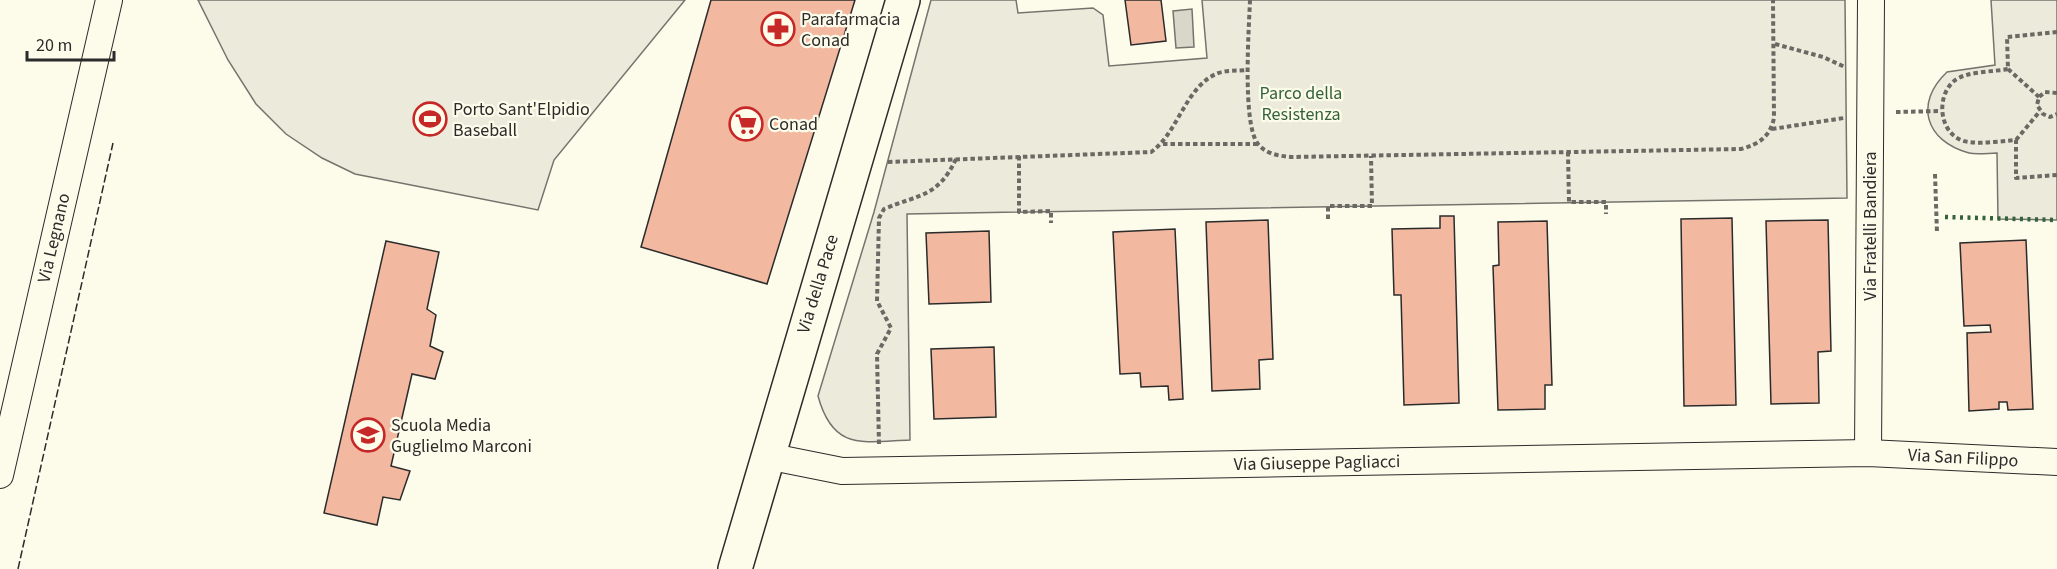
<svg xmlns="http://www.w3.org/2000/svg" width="2057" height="569" viewBox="0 0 2057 569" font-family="'Source Sans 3',sans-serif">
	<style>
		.green { fill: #ecebdb; stroke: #74746e; stroke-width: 1.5 }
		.water { fill: #d8d7c9; stroke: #74746e; stroke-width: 1.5 }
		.building { fill: #f2b8a0; stroke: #2b2b2b; stroke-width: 1.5 }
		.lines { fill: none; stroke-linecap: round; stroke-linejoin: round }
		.street-casing { stroke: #2b2b2b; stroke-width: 28 }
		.secondary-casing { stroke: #2b2b2b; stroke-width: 36 }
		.path { stroke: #6a6964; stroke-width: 4; stroke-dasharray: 4.5 3; stroke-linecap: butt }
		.street { stroke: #fdfbea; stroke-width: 26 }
		.secondary { stroke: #fdfbea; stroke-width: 33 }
		.hedge { stroke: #34623c; stroke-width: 4.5; stroke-dasharray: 3 4.5; stroke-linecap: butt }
		.fence { stroke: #2b2b2b; stroke-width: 1.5; stroke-dasharray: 8 3; stroke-linecap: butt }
		.labels { text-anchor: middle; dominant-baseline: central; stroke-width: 4.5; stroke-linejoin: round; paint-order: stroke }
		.poi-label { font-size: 18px; fill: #2b2b2b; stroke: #fdfbea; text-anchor: start }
		.park-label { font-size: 18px; fill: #34623c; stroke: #fdfbea }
		.street-label { font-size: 18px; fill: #2b2b2b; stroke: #fdfbea }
	</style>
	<rect width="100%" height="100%" fill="#fdfbea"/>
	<!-- green -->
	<g class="green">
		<polygon points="198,0 685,0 554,160 538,210 355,174 322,158 286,134 256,104 228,60"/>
		<path d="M931 0H1016L1018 13 1093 8 1103 15 1109 66 1207 58 1202 0H1845L1847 198 907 214 910 440C862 442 833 451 818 396L874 212Z"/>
		<path d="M1991 0H2057V220L1998 219 1997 153C1989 153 1977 155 1969 153 1925 141 1914 103 1947 72L1995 65Z"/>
	</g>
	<!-- water -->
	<polygon class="water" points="1192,9 1194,47 1176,48 1173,11"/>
	<!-- building -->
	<g class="building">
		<polygon points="711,0 855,0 767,284 641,247"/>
		<polygon points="1125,0 1161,0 1166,41 1131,45"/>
		<polygon points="1440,216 1454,216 1459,403 1404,405 1401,295 1394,295 1392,229 1440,228"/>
		<polygon points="1732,218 1736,405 1684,406 1681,219"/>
		<polygon points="1268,220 1273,359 1259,360 1260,389 1212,391 1206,222"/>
		<polygon points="1828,220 1831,351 1818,352 1819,403 1771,404 1766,221"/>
		<polygon points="1547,221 1552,385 1545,385 1545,409 1498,410 1493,266 1499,265 1498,222"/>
		<polygon points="1175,229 1183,399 1169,400 1168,386 1141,387 1140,373 1120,374 1113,232"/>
		<polygon points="989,231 991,302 929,304 926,233"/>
		<polygon points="2026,240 2033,409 2008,410 2007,402 1999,402 1999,409 1969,411 1967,333 1991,332 1990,325 1964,326 1960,243"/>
		<polygon points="386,241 439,252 427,309 436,315 430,346 443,352 435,379 412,374 391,466 410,471 400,500 383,497 377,525 324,513"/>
		<polygon points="994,347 996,417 934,419 931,349"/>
	</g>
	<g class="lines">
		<defs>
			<g id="street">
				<polyline points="1868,453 1871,0"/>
				<polyline points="767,456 842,471 1868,453 2057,462"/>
				<polyline points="0,475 109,0"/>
			</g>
			<polyline id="secondary" points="735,569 903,0"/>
		</defs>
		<!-- street casing -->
		<use href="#street" class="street-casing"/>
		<!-- secondary casing -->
		<use href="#secondary" class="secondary-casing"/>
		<!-- path -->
		<g class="path">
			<path d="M1250 0C1249 28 1242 124 1258 144 1266 154 1279 156 1291 157L1741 149C1759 144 1770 137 1774 118L1773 0"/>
			<path d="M2057 32 2007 37 2008 69C1993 72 1966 71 1954 81 1934 98 1940 139 1969 142 1984 144 2001 141 2016 140V178L2057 175"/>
			<polyline points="1775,44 1823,57 1845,67"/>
			<polyline points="2008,69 2039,97"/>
			<polyline points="2057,93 2045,92 2039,97 2037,105 2043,114 2050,117 2057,114"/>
			<polyline points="1896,112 1940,111"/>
			<polyline points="1772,129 1844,118"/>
			<polyline points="2016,140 2040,111"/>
			<polyline points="1163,144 1257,144"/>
			<polyline points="1568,152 1569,202 1606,202 1606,214"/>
			<polyline points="1019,156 1019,212 1051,211 1051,223"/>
			<path d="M888 162 1151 152C1178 133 1185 88 1216 74 1224 70 1238 71 1248 70"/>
			<polyline points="1935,174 1937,233"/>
			<polyline points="1328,219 1328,206 1372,206 1371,156"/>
			<path d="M879 444 877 354 891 328 877 301 879 218 884 209C920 194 938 197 956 159"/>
		</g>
		<!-- street -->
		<use href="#street" class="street"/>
		<!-- secondary -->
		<use href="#secondary" class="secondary"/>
		<!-- hedge -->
		<polyline class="hedge" points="1945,217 2057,220"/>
		<!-- fence -->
		<polyline class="fence" points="18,569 113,143"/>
	</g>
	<!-- icons -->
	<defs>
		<symbol id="pharmacy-ring" viewBox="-11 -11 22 22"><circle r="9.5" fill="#fdfbea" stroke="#c62828" stroke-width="1.5"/><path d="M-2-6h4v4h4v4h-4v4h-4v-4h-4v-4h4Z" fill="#c62828"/></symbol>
		<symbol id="stadium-ring" viewBox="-11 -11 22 22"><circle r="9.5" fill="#fdfbea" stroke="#c62828" stroke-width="1.5"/><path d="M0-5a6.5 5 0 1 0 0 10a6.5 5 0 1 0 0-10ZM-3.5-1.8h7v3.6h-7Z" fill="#c62828"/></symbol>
		<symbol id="supermarket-ring" viewBox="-11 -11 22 22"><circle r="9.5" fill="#fdfbea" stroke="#c62828" stroke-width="1.5"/><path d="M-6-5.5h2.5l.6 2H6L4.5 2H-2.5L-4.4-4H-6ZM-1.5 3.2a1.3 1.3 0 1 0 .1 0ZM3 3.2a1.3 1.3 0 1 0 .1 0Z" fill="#c62828"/></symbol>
		<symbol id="school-ring" viewBox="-11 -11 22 22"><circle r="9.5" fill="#fdfbea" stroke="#c62828" stroke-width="1.5"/><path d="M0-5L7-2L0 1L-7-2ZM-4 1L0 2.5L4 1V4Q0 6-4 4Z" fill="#c62828"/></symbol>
	</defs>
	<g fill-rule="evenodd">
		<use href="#pharmacy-ring" x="759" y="10" width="38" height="38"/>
		<use href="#stadium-ring" x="411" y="100" width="38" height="38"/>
		<use href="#supermarket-ring" x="727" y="105" width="38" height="38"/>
		<use href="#school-ring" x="349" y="416" width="38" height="38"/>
	</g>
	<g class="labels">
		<!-- poi labels -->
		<g class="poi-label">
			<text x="801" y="19">Parafarmacia<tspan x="801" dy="21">Conad</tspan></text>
			<text x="453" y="109">Porto Sant'Elpidio<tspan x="453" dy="21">Baseball</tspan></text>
			<text x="769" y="124">Conad</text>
			<text x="391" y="425">Scuola Media<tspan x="391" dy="21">Guglielmo Marconi</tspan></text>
		</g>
		<!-- park labels -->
		<g class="park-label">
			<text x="1301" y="93">Parco della<tspan x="1301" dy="21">Resistenza</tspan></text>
		</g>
		<!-- street labels -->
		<g class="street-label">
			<text transform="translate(1870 226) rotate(-90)">Via Fratelli Bandiera</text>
			<text transform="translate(54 238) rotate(-77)">Via Legnano</text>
			<text transform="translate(818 284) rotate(-73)">Via della Pace</text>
			<text transform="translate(1963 458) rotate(3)">Via San Filippo</text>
			<text transform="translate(1317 463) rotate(-1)">Via Giuseppe Pagliacci</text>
		</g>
	</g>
	<!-- scale -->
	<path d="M27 51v9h87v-9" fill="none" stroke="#2b2b2b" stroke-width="3"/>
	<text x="36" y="51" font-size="18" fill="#2b2b2b" stroke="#fdfbea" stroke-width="4.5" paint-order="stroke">20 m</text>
</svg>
